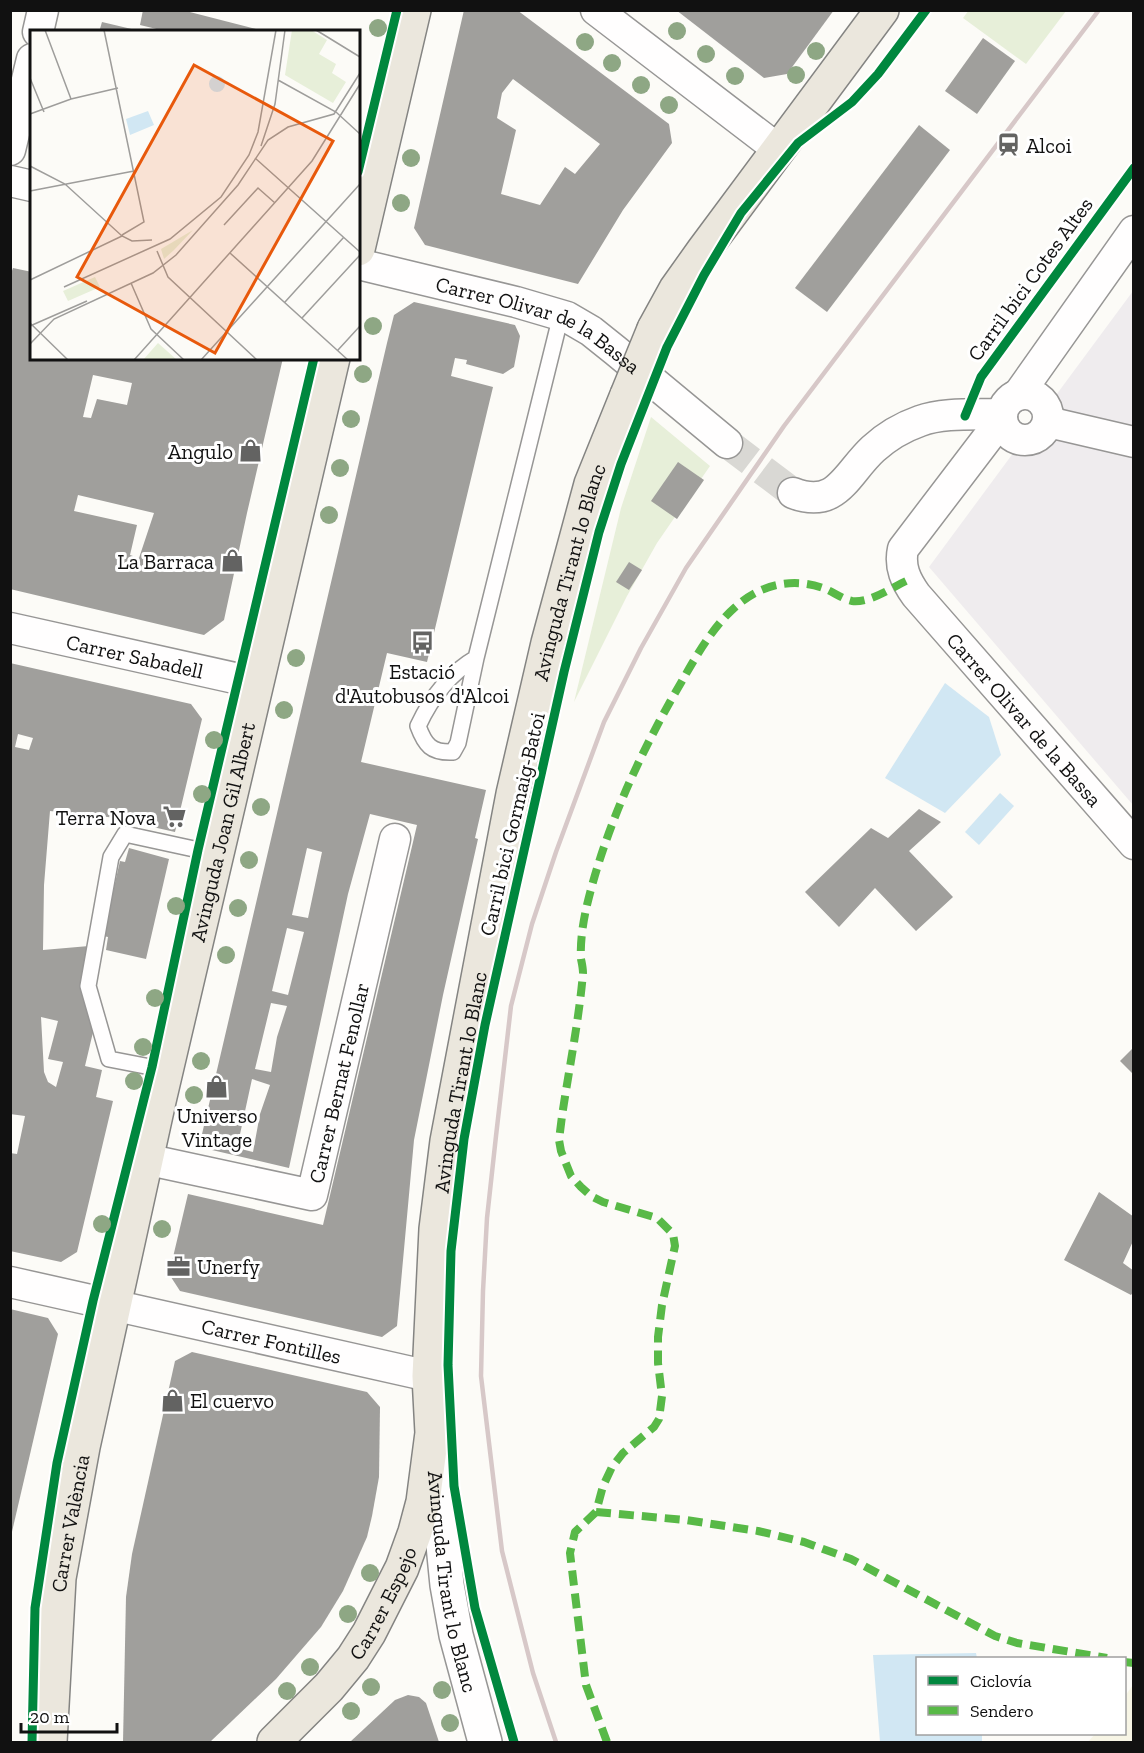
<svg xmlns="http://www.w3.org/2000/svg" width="1144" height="1753" viewBox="0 0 1144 1753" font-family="'Zilla Slab',serif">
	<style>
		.industrial { fill: #efecee }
		.farmland { fill: #f7f5e5 }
		.green { fill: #e7efd9 }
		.water { fill: #d1e7f3 }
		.building { fill: #a09f9c; fill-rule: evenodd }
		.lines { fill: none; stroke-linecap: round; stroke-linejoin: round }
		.minor-tunnel { stroke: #d9d8d4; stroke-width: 30; stroke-dasharray: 30 15; stroke-linecap: butt }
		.service-casing { stroke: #979695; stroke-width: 18 }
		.minor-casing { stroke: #979695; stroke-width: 33 }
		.tertiary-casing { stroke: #979695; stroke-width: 36 }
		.primary-casing { stroke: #848482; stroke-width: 36 }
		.service { stroke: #fffefe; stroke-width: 15 }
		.minor { stroke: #fffefe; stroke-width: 30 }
		.tertiary { stroke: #fffefe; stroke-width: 33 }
		.primary { stroke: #ebe7dd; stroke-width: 33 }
		.rail { stroke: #d7c8c8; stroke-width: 4.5 }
		.primary-bridge-casing { stroke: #848482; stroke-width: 36; stroke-linecap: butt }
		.primary-bridge { stroke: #ebe7dd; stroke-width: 33 }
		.quiet { stroke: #58b947; stroke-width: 8; stroke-dasharray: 15 8; stroke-linecap: butt }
		.cycleway-casing { stroke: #fff; stroke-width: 13 }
		.cycleway { stroke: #00873e; stroke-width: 9 }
		.tree { fill: #8ea784 }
		.labels { text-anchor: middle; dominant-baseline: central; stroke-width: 6; stroke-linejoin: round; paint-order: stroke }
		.poi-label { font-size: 21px; fill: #111; stroke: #fff; text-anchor: start }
		.street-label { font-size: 21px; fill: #111; stroke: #fff }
		.inset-road { fill: none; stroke: #9e9d9b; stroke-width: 1.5 }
		.view { fill: #e8590c; fill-opacity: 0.15; stroke: #e8590c; stroke-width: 3 }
		.inset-edge { fill: none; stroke: #111; stroke-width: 3 }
	</style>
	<rect width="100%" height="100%" fill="#fcfbf7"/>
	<!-- industrial -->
	<polygon class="industrial" points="1133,291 1133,805 929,567"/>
	<!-- farmland -->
	<polygon class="farmland" points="1133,1685 1133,1742 1088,1742 1095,1734 1124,1734 1125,1696"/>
	<!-- green -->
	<g class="green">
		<polygon points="969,10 1066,10 1066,11 1026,64 963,18"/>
		<polygon points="651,417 710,466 657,543 627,596 574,702 621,508"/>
	</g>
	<!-- water -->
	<g class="water">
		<polygon points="945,683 989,717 1001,755 945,813 885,778"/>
		<polygon points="1000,793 1014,806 979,845 965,832"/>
		<polygon points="976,1653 977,1658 918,1658 918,1734 982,1734 982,1742 880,1742 873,1655"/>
	</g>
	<!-- building -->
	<g class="building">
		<polygon points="143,10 182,10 268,32 169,32 140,25"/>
		<path d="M464 10H517L669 124 672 143 623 210 578 284 425 245 414 228ZM513 79 600 144 575 174 565 167 540 205 501 194 516 130 497 118 502 93Z"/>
		<polygon points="676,10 834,10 787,74 764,78"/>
		<polygon points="102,22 140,31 140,32 99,32"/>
		<polygon points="983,38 1015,61 977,114 945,91"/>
		<polygon points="919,125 950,150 827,312 795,288"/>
		<path d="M13 268 32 272V358H283L247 513 224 620 204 635 10 589V276ZM93 375 132 383 127 405 97 399 91 418 83 417ZM78 495 154 513 139 558 130 555 137 525 74 511Z"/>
		<path d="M414 302 515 325 520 336 514 367 503 374 466 364 467 360 455 358 451 376 493 387 427 662 387 653 361 762 486 790 475 838 478 839 443 995 414 1140 397 1326 382 1337 180 1291 169 1274 188 1194 323 1225 417 825 370 814 348 894 289 1168 199 1147 387 343 394 315ZM307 848 322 852 308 918 292 915ZM287 928 304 932 288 995 272 991ZM271 1003 287 1006 277 1037 271 1072 255 1069ZM252 1079 270 1085 260 1114 253 1152 237 1148Z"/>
		<polygon points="678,462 704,480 677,519 651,501"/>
		<polygon points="629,562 642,570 629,590 616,582"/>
		<path d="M10 663 191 704 202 719 175 832 108 817 50 811 44 885 43 950 89 946 94 1028 85 1066 102 1070 96 1097 113 1101 77 1252 61 1262 10 1251V1153L17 1154 25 1116 10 1114ZM18 734 33 738 29 750 15 747ZM41 1017 58 1021 48 1059 63 1062 56 1087 48 1082 44 1072Z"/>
		<polygon points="919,809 941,822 909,851 953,897 916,931 875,888 839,927 805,892 871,828 888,838"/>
		<polygon points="129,848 169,859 146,959 106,950 108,937 103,936 120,861 125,862"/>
		<polygon points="1134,1047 1134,1075 1120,1061"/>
		<polygon points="1099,1192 1134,1217 1134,1239 1123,1263 1134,1271 1134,1291 1131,1295 1064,1260"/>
		<polygon points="10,1309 48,1318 58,1334 11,1536"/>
		<polygon points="192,1352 367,1392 380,1407 379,1477 372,1516 367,1537 343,1591 321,1627 276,1679 210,1742 123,1742 126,1597 132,1554 175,1361"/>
		<polygon points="408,1695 419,1697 426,1703 439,1742 350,1742 395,1700"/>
	</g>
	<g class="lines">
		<!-- minor-tunnel -->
		<polyline class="minor-tunnel" points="727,443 793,493"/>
		<defs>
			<g id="service">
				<path d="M476 658C450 673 431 698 418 726 425 745 431 753 453 752L458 743 476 658 561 315"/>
				<polyline points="166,1070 109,1059 88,986 111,857 125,834 217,854"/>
			</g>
			<g id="minor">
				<polyline points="596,10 779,150"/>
				<polyline points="38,32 43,10"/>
				<polyline points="10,150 32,59"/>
				<polyline points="10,181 32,186"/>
				<path id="s1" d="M358 264 516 302 567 317 591 331 616 351 727 443"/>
				<circle cx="1025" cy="417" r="23"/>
				<polyline points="1018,395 1134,231"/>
				<path id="s2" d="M1002 419 903 549C899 567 906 581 916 595L1134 844"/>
				<polyline points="1048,422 1134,442"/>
				<path d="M793 493C837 510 846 474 873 449 886 437 903 427 920 421 944 412 976 415 1002 414"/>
				<path id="s3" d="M10 628 257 683"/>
				<path id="s4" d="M145 1159 312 1195 395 839"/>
				<path id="s5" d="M10 1282 429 1376"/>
			</g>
			<g id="tertiary">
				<path id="s6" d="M435 1465 447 1585 456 1635 485 1742"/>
			</g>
			<g id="primary">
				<polyline points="358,249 414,10"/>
				<polyline points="654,329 676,289 703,251 882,10"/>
				<path id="s7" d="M50 1742 59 1578 83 1447 159 1101 333 358"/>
				<path id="s8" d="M274 1742 329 1687 353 1658 369 1633 402 1568 415 1532 423 1502 432 1433 429 1376 436 1229 447 1141 513 794 548 643 591 484 627 395"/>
			</g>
		</defs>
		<!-- service casing -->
		<use href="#service" class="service-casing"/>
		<!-- minor casing -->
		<use href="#minor" class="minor-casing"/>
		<!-- tertiary casing -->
		<use href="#tertiary" class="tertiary-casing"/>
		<!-- primary casing -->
		<use href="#primary" class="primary-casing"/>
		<!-- service -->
		<use href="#service" class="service"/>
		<!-- minor -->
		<use href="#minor" class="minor"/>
		<!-- tertiary -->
		<use href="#tertiary" class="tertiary"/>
		<!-- primary -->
		<use href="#primary" class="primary"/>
		<!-- rail -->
		<polyline class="rail" points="556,1742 533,1673 502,1551 481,1376 483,1291 487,1218 496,1136 511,1006 532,924 556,852 604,722 641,648 686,568 784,426 1099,10"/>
		<defs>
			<polyline id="primary-bridge" points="627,395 654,329"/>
		</defs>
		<!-- primary-bridge casing -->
		<use href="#primary-bridge" class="primary-bridge-casing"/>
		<!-- primary-bridge -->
		<use href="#primary-bridge" class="primary-bridge"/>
		<!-- quiet -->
		<g class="quiet">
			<polyline points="596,1512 686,1520 758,1531 804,1542 851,1559 995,1636 1017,1643 1107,1658"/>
			<polyline points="1124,1662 1134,1663"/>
			<path d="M607 1742 586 1685 570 1553 575 1532 596 1512 603 1486 612 1467 623 1453 654 1427 659 1419 662 1396 658 1363V1337L662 1305 675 1246 673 1234 657 1218 603 1202 591 1196 581 1187 571 1176 561 1151 559 1140 562 1116C569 1069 579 1020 583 973 583 968 582 964 581 959 580 942 583 922 587 905 606 826 641 751 682 681 700 649 723 609 757 592 778 582 800 580 823 588 832 591 842 599 852 601 870 603 891 588 906 581"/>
		</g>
		<defs>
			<g id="cycleway">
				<polyline points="358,172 397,10"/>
				<polyline points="965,416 981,377 1134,168"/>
				<polyline points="32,1742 35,1608 57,1463 93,1301 152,1067 198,850 314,358"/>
				<polyline points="514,1742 475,1608 454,1486 448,1365 451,1251 464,1139 485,1025 564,672 599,532 621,464 667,347 704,275 741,213 798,143 852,102 878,74 926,10"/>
			</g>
		</defs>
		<!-- cycleway casing -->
		<use href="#cycleway" class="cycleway-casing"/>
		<!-- cycleway -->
		<use href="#cycleway" class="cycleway"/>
	</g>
	<!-- trees -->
	<g class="tree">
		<circle cx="378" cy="28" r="9"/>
		<circle cx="677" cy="31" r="9"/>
		<circle cx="585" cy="42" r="9"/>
		<circle cx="816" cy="51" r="9"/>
		<circle cx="706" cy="54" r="9"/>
		<circle cx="612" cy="63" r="9"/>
		<circle cx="796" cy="75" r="9"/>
		<circle cx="735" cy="76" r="9"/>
		<circle cx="641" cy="85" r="9"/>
		<circle cx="669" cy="105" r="9"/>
		<circle cx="411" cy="158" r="9"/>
		<circle cx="401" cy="203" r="9"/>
		<circle cx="373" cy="326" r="9"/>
		<circle cx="363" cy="374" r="9"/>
		<circle cx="351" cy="419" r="9"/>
		<circle cx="340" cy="468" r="9"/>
		<circle cx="329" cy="515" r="9"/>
		<circle cx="296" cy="658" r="9"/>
		<circle cx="284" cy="710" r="9"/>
		<circle cx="214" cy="740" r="9"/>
		<circle cx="202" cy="794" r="9"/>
		<circle cx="261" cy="807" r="9"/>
		<circle cx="249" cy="860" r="9"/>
		<circle cx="176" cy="906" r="9"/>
		<circle cx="238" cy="908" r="9"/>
		<circle cx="226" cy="955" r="9"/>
		<circle cx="155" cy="998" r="9"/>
		<circle cx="143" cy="1047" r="9"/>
		<circle cx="201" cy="1061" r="9"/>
		<circle cx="134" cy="1081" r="9"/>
		<circle cx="194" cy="1095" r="9"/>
		<circle cx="102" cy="1224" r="9"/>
		<circle cx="162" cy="1229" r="9"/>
		<circle cx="370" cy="1573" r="9"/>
		<circle cx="348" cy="1614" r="9"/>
		<circle cx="310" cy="1667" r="9"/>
		<circle cx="371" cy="1687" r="9"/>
		<circle cx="442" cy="1690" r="9"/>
		<circle cx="287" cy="1691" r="9"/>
		<circle cx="351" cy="1711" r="9"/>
		<circle cx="450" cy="1723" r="9"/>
	</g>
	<!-- icons -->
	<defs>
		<symbol id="station-bare" viewBox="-9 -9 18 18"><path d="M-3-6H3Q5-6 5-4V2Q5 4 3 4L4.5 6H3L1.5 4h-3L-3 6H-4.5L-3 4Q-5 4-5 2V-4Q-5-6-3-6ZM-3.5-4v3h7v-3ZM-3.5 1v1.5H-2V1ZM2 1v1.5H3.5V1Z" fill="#636362" stroke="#fff" stroke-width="2.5" paint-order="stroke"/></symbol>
		<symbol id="shop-bare" viewBox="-9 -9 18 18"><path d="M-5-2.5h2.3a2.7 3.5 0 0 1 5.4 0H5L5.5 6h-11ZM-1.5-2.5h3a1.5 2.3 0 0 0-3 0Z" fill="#636362" stroke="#fff" stroke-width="2.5" paint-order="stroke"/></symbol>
		<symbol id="bus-bare" viewBox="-9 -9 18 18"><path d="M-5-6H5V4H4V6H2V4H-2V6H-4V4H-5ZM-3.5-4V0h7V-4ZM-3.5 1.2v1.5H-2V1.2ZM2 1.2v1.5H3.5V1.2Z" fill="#636362" stroke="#fff" stroke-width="2.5" paint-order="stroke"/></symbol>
		<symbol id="supermarket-bare" viewBox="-9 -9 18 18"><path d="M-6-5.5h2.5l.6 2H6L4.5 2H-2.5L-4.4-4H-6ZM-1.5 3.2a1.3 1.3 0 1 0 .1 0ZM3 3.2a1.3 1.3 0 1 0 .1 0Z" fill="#636362" stroke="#fff" stroke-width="2.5" paint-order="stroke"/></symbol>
		<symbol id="office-bare" viewBox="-9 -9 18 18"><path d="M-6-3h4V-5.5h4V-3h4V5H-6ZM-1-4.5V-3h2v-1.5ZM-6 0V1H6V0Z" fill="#636362" stroke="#fff" stroke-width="2.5" paint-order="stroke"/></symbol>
	</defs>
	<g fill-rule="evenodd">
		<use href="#station-bare" x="992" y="128" width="33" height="33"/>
		<use href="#shop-bare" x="234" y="434" width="33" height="33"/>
		<use href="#shop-bare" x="216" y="544" width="33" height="33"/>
		<use href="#bus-bare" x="406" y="626" width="33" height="33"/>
		<use href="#supermarket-bare" x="158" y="800" width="33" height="33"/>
		<use href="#shop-bare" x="200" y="1070" width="33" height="33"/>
		<use href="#office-bare" x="162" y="1250" width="33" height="33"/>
		<use href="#shop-bare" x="156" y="1384" width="33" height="33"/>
	</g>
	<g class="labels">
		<!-- poi labels -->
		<g class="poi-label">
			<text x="1026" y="145">Alcoi</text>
			<text x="233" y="451" text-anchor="end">Angulo</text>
			<text x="214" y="561" text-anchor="end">La Barraca</text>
			<text x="422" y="671" text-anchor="middle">Estació<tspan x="422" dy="24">d'Autobusos d'Alcoi</tspan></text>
			<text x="156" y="817" text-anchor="end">Terra Nova</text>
			<text x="217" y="1115" text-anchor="middle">Universo<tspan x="217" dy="24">Vintage</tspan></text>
			<text x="197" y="1266">Unerfy</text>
			<text x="190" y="1400">El cuervo</text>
		</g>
		<!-- street labels -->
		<g class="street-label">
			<text transform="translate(1030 279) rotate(-54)">Carril bici Cotes Altes</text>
			<text stroke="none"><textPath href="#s1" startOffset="192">Carrer Olivar de la Bassa</textPath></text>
			<text stroke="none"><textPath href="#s8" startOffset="1232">Avinguda Tirant lo Blanc</textPath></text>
			<text stroke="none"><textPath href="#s3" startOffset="128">Carrer Sabadell</textPath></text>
			<text stroke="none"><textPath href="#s2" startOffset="378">Carrer Olivar de la Bassa</textPath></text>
			<text transform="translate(512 824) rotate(-77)">Carril bici Gormaig-Batoi</text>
			<text stroke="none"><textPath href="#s7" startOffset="928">Avinguda Joan Gil Albert</textPath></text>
			<text stroke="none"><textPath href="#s4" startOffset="286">Carrer Bernat Fenollar</textPath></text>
			<text stroke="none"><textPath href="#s8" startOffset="710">Avinguda Tirant lo Blanc</textPath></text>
			<text stroke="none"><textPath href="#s5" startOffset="268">Carrer Fontilles</textPath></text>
			<text stroke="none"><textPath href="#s7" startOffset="220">Carrer València</textPath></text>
			<text stroke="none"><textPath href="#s6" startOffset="118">Avinguda Tirant lo Blanc</textPath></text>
			<text stroke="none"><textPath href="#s8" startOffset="178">Carrer Espejo</textPath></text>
		</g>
	</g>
	<!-- overview -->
	<g transform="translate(30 30)">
		<rect width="330" height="330" fill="#fcfbf7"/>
		<path d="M262 0H281L297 10 289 24 306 34 302 43 316 52 303 73 255 45ZM163 200 144 220 134 229 131 219ZM65 247 70 257 38 271 33 261ZM128 313 137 321 147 330H113Z" fill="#e7efd9"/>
		<path d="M179 54a8 8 0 1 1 16 0a8 8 0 1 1-16 0ZM118 81 124 95 100 105 96 89Z" fill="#d1e7f3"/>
		<path class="inset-road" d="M15 0 41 69M74 0 114 192 92 205M286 0 330 27M0 48 14 82M248 50 306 82 330 104M0 84 41 69 88 58M231 116 245 74 255 0M225 128 330 222M0 136 35 154 92 206 102 211 122 210M0 161 104 141M194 195 228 158 245 173M127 221 138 247 227 330M200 223 318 330M0 250 92 206M101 253 121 299 154 330M34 257 140 209 191 167 219 125 228 102 246 0M255 272 314 207M272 288 330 225M0 293 38 330M0 296 57 271M0 314 24 289 123 243 146 225 208 155 238 110 258 97 304 84 330 43M308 320 330 296M104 330 282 131 330 54M171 330 330 154"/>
		<path class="view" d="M164 35 303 111 185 323 47 247Z"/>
		<rect width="330" height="330" class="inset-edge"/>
	</g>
	<!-- border -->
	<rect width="1144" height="1753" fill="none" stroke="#111111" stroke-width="24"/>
	<!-- legend -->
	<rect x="916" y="1657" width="210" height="78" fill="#ffffff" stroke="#a0a0a0" stroke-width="1.5"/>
	<rect x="928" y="1676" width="30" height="9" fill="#00873e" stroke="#a0a0a0" stroke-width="1.5"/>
	<text x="970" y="1687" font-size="18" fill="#111111">Ciclovía</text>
	<rect x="928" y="1706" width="30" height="9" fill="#58b947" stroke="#a0a0a0" stroke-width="1.5"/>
	<text x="970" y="1717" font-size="18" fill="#111111">Sendero</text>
	<!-- scale -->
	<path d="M21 1723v9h96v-9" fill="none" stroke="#111111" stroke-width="3"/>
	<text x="30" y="1723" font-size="18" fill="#111111" stroke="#ffffff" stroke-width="4.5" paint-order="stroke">20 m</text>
</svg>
